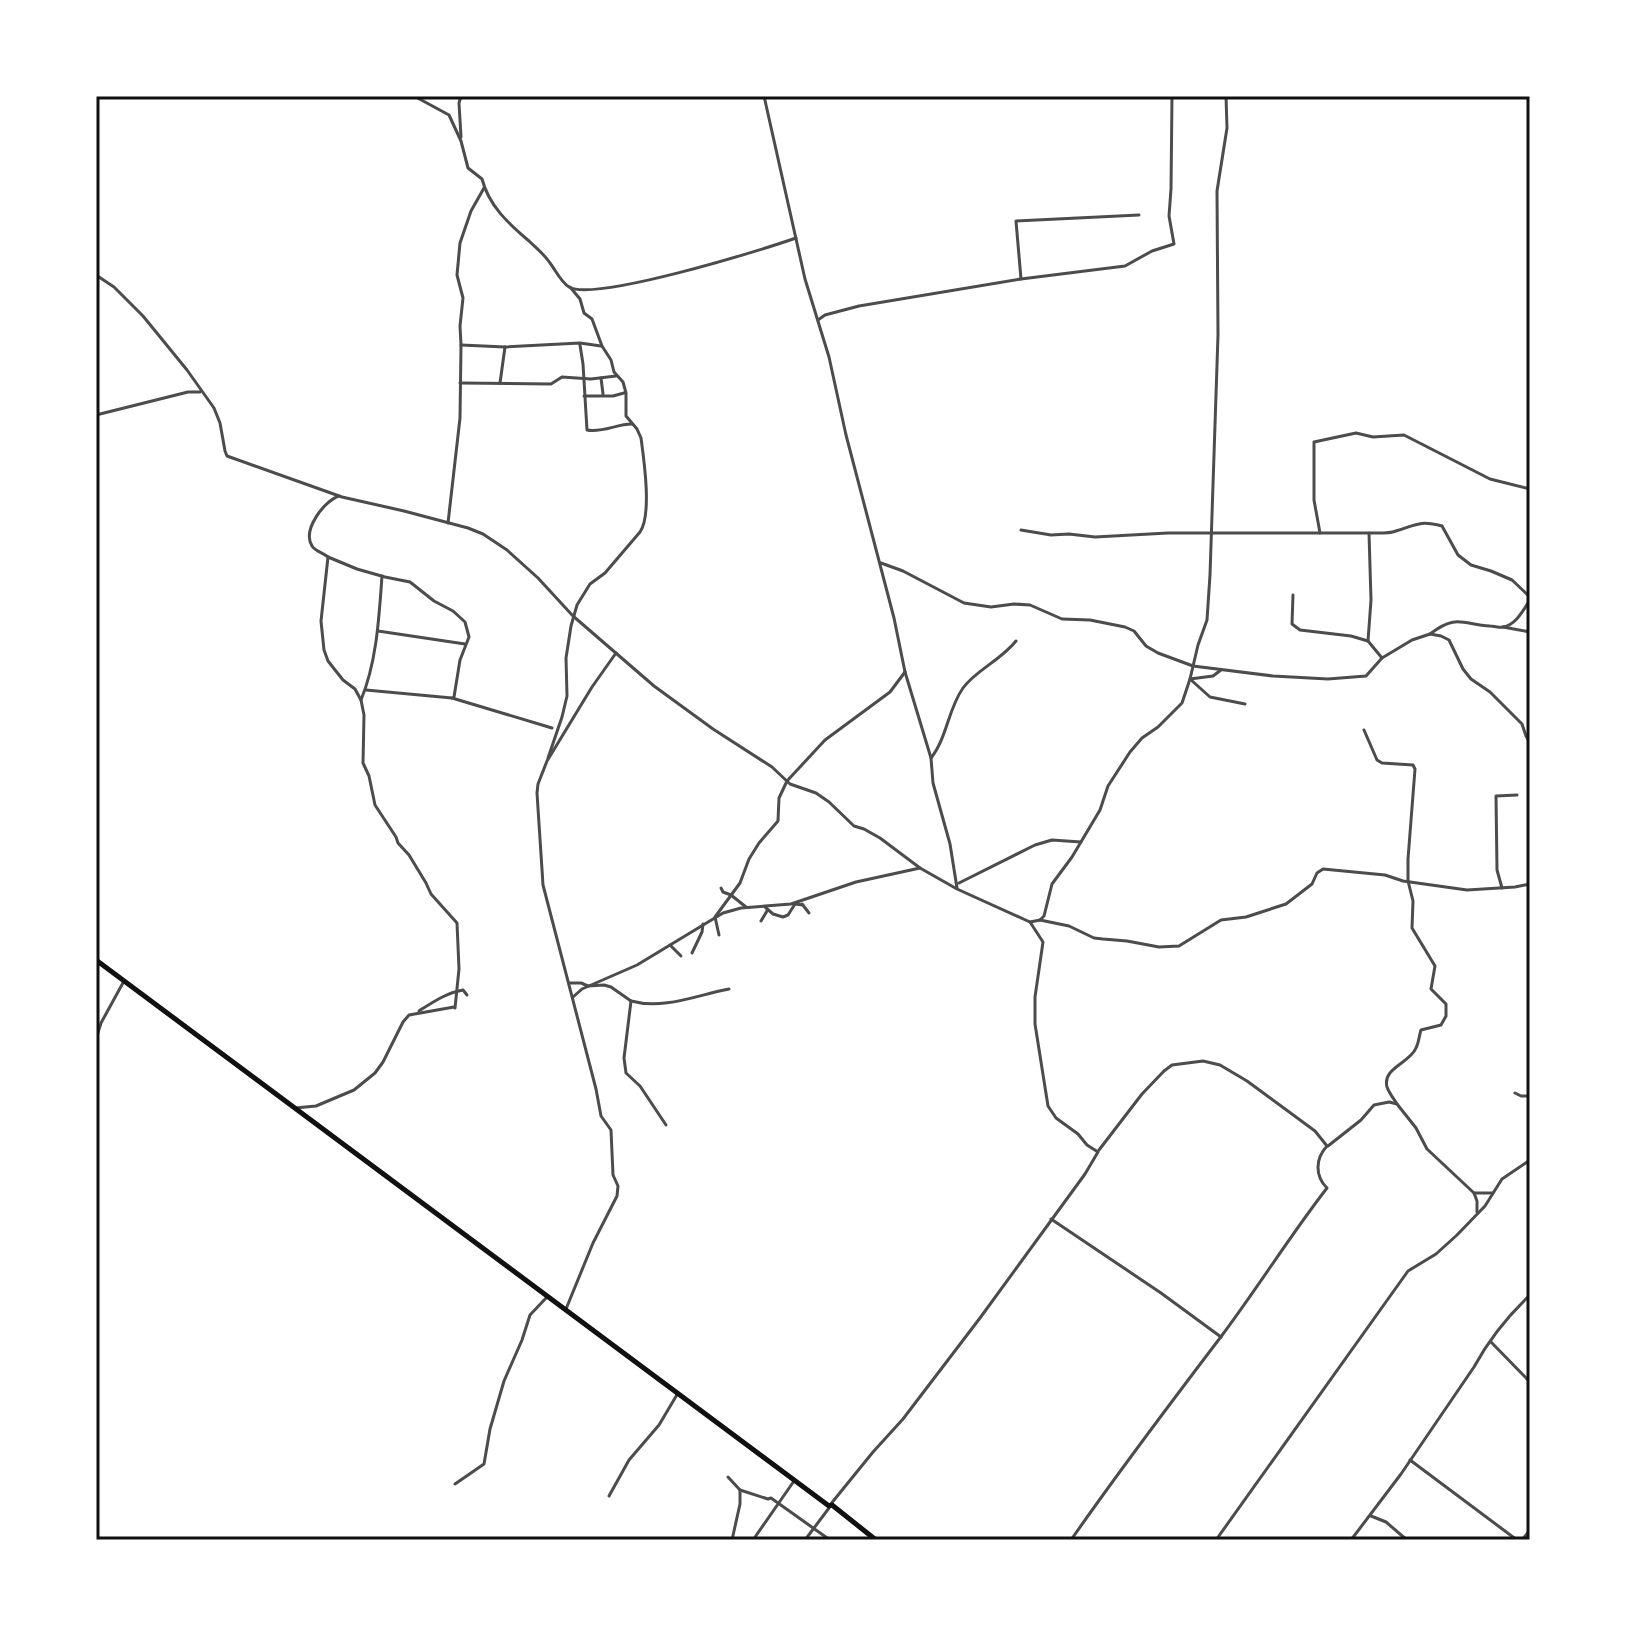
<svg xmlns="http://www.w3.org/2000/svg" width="1626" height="1636" viewBox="0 0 1626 1636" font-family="'Nunito Sans',sans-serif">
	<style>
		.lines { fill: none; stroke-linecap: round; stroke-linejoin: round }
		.minor { stroke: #4c4c4c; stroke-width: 3 }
		.trunk { stroke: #111; stroke-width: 5 }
		.neatline { fill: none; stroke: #111; stroke-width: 3 }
	</style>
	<rect width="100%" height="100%" fill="#fff"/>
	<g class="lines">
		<!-- minor -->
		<g class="minor">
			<path d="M414 96 449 115 461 141 468 168 482 179C489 206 508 223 529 241 536 248 545 255 550 263 556 271 561 282 569 287 594 302 762 250 796 238"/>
			<polyline points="461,96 459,103 461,137"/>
			<polyline points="764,96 805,279 829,357 846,435 894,618 905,672 931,758 933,783 950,844 957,888"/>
			<polyline points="1226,96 1227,128 1217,191 1218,335 1210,575 1207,620 1198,645 1190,679 1210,697 1245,704"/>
			<polyline points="96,275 114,287 143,316 187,370 214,408 220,423 225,451 227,456 342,497 404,511 468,528 483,534 507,550 538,578 573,616 654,686 713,729 772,767 790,784 816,793 829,802 854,826 864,829 880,838 920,868 957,889 1030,922 1043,942 1035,997 1035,1024 1048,1106 1056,1118 1078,1134 1087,1145 1098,1152 1085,1174 980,1318 903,1419 873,1452 830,1505"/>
			<polyline points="1021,279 1016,221 1139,215"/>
			<polyline points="818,320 825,315 859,306 1021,279 1125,266 1152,251 1174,244 1169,216 1171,189 1172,96"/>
			<polyline points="461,345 505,347 580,343 601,346"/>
			<path d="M580 345 583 364 587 430C603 433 616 424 632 424"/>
			<polyline points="601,378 603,394"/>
			<polyline points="460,383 551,384 562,377 591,379 616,376"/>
			<polyline points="500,383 505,347"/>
			<polyline points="584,396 613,396 624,393"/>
			<polyline points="96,415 188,392 200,392"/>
			<polyline points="448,523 460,418 461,345 460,326 463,298 457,275 460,243 471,211 484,188"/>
			<polyline points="1021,530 1051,535 1069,534 1095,537 1168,533 1320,533"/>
			<path d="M1369 533C1378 533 1388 534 1396 531 1416 525 1419 520 1442 526L1458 555 1471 565 1491 571 1512 580 1530 597"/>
			<polyline points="328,557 357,569 385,577 410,582 434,601 453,611 465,622 469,637 460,660 454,697 452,698"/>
			<polyline points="881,563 903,571 964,603 991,607 1014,604 1030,605 1062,619 1090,620 1125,627 1134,631 1146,646 1158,653 1193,666 1273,676 1328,679 1366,676 1382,658 1412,640 1430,634 1441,636 1449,640 1463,669 1471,679 1490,692 1522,724 1526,736 1530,743"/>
			<polyline points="1293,595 1292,624 1300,630 1351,636 1368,641"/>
			<polyline points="1503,627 1530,632"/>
			<polyline points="378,631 465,644"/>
			<path d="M1430 634C1456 614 1462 624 1490 626 1495 626 1499 628 1503 627 1516 625 1524 609 1530 600"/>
			<polyline points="1382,658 1368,641 1371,600 1369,533 1320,533 1314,500 1314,442 1356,433 1373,437 1404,435 1490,479 1530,489"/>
			<polyline points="366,690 452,698 552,728"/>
			<path d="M361 700C377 661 379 617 382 576"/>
			<path d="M1364 730 1377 760 1382 763 1413 765 1415 769 1408 859V881L1413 901 1412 928 1435 966 1431 989 1446 1004V1016L1441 1025 1421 1030C1419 1036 1419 1042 1416 1048 1410 1063 1382 1068 1387 1087 1389 1093 1394 1099 1397 1104"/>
			<path d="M548 758 562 717 567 696 566 658 571 626 577 605 590 584 605 573 640 532C652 515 644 460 641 438L637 429 626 416V393L623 382 614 372 611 360 602 346 592 319 584 313 580 299 570 287"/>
			<path d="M931 758C947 738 948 709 963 688 976 670 1000 661 1016 641"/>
			<polyline points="959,883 1035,845 1052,840 1081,842"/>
			<polyline points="721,888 723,892 731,895 746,907"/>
			<polyline points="1502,888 1497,870 1496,796 1517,795"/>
			<polyline points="802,904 809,913"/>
			<polyline points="765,907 773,914 783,917 788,915 795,904 803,905"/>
			<polyline points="1040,920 1044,916 1052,884 1072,857 1100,810 1108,786 1130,752 1142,738 1158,727 1182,703 1190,679 1213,676 1221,670"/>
			<polyline points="761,921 767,911"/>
			<polyline points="1030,922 1040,920 1069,926 1094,938 1103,939 1127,941 1159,947 1179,946 1221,920 1246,917 1286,904 1312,884 1317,873 1323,869 1385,875 1403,881 1467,890 1515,887 1530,884"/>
			<polyline points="719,935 715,917 740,883 749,859 759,843 778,821 779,798 787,781 825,740 890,692 905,672"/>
			<polyline points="670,945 681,956"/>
			<polyline points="692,953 702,932 703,924"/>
			<polyline points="570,983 581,983 588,986 604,985 611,987 631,1001 624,1058 626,1073 640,1086 666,1125"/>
			<polyline points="573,997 582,989 637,965 723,913 741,908 791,904 856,882 920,868"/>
			<path d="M631 1001C664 1010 697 995 729 989"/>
			<path d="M419 1011C433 1002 446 993 463 990L467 995"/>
			<polyline points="96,1039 101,1023 124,981"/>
			<polyline points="1515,1093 1521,1096 1530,1096"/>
			<path d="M295 1108 316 1106 354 1090 375 1073 383 1062 403 1022 409 1015 454 1007 455 1008 459 969 457 923 431 894 426 883 409 855 398 843 396 837 375 805 369 776 363 763 364 715 361 700 355 689 343 680 328 661 324 650 321 621 328 557C323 553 315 551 312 546 302 530 324 501 339 496"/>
			<polyline points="1328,1146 1361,1120 1374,1105 1389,1102 1397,1104 1416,1128 1427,1149 1474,1193 1477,1201 1477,1212"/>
			<polyline points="1474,1193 1493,1193"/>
			<polyline points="1051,1219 1161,1293 1221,1337"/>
			<polyline points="566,1309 593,1243 617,1196 618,1186 613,1175 611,1130 601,1116 596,1089 543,885 537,793 538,784 547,761 592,687 616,653"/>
			<polyline points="1491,1342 1530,1382"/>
			<polyline points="1410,1460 1517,1540"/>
			<polyline points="728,1477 740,1490 740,1504 732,1540"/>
			<polyline points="455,1484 484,1464 490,1429 504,1381 522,1340 530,1315 547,1297"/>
			<polyline points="740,1490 768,1499 771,1498 830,1540"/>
			<polyline points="609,1496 629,1460 659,1425 678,1393"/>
			<polyline points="1371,1516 1386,1522 1407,1540"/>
			<polyline points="753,1540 794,1481"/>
			<polyline points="805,1540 829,1508"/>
			<path d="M1071 1540C1119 1471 1169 1405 1220 1338 1257 1289 1289 1237 1327 1188 1315 1176 1315 1159 1327 1146L1315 1131 1247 1081 1220 1065 1203 1061 1172 1065 1164 1071 1142 1094 1099 1150"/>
			<polyline points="1216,1540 1408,1271 1436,1254 1457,1235 1485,1206 1502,1179 1530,1160"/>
			<path d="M1351 1540 1401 1474 1474 1367C1488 1341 1509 1315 1530 1295"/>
			<polyline points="1522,1540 1530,1530"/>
		</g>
		<!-- trunk -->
		<polyline class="trunk" points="96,960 829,1506 832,1505 876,1540"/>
	</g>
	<!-- border -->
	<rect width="1626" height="1636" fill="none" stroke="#ffffff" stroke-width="196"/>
	<rect x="98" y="98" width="1430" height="1440" class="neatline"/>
</svg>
